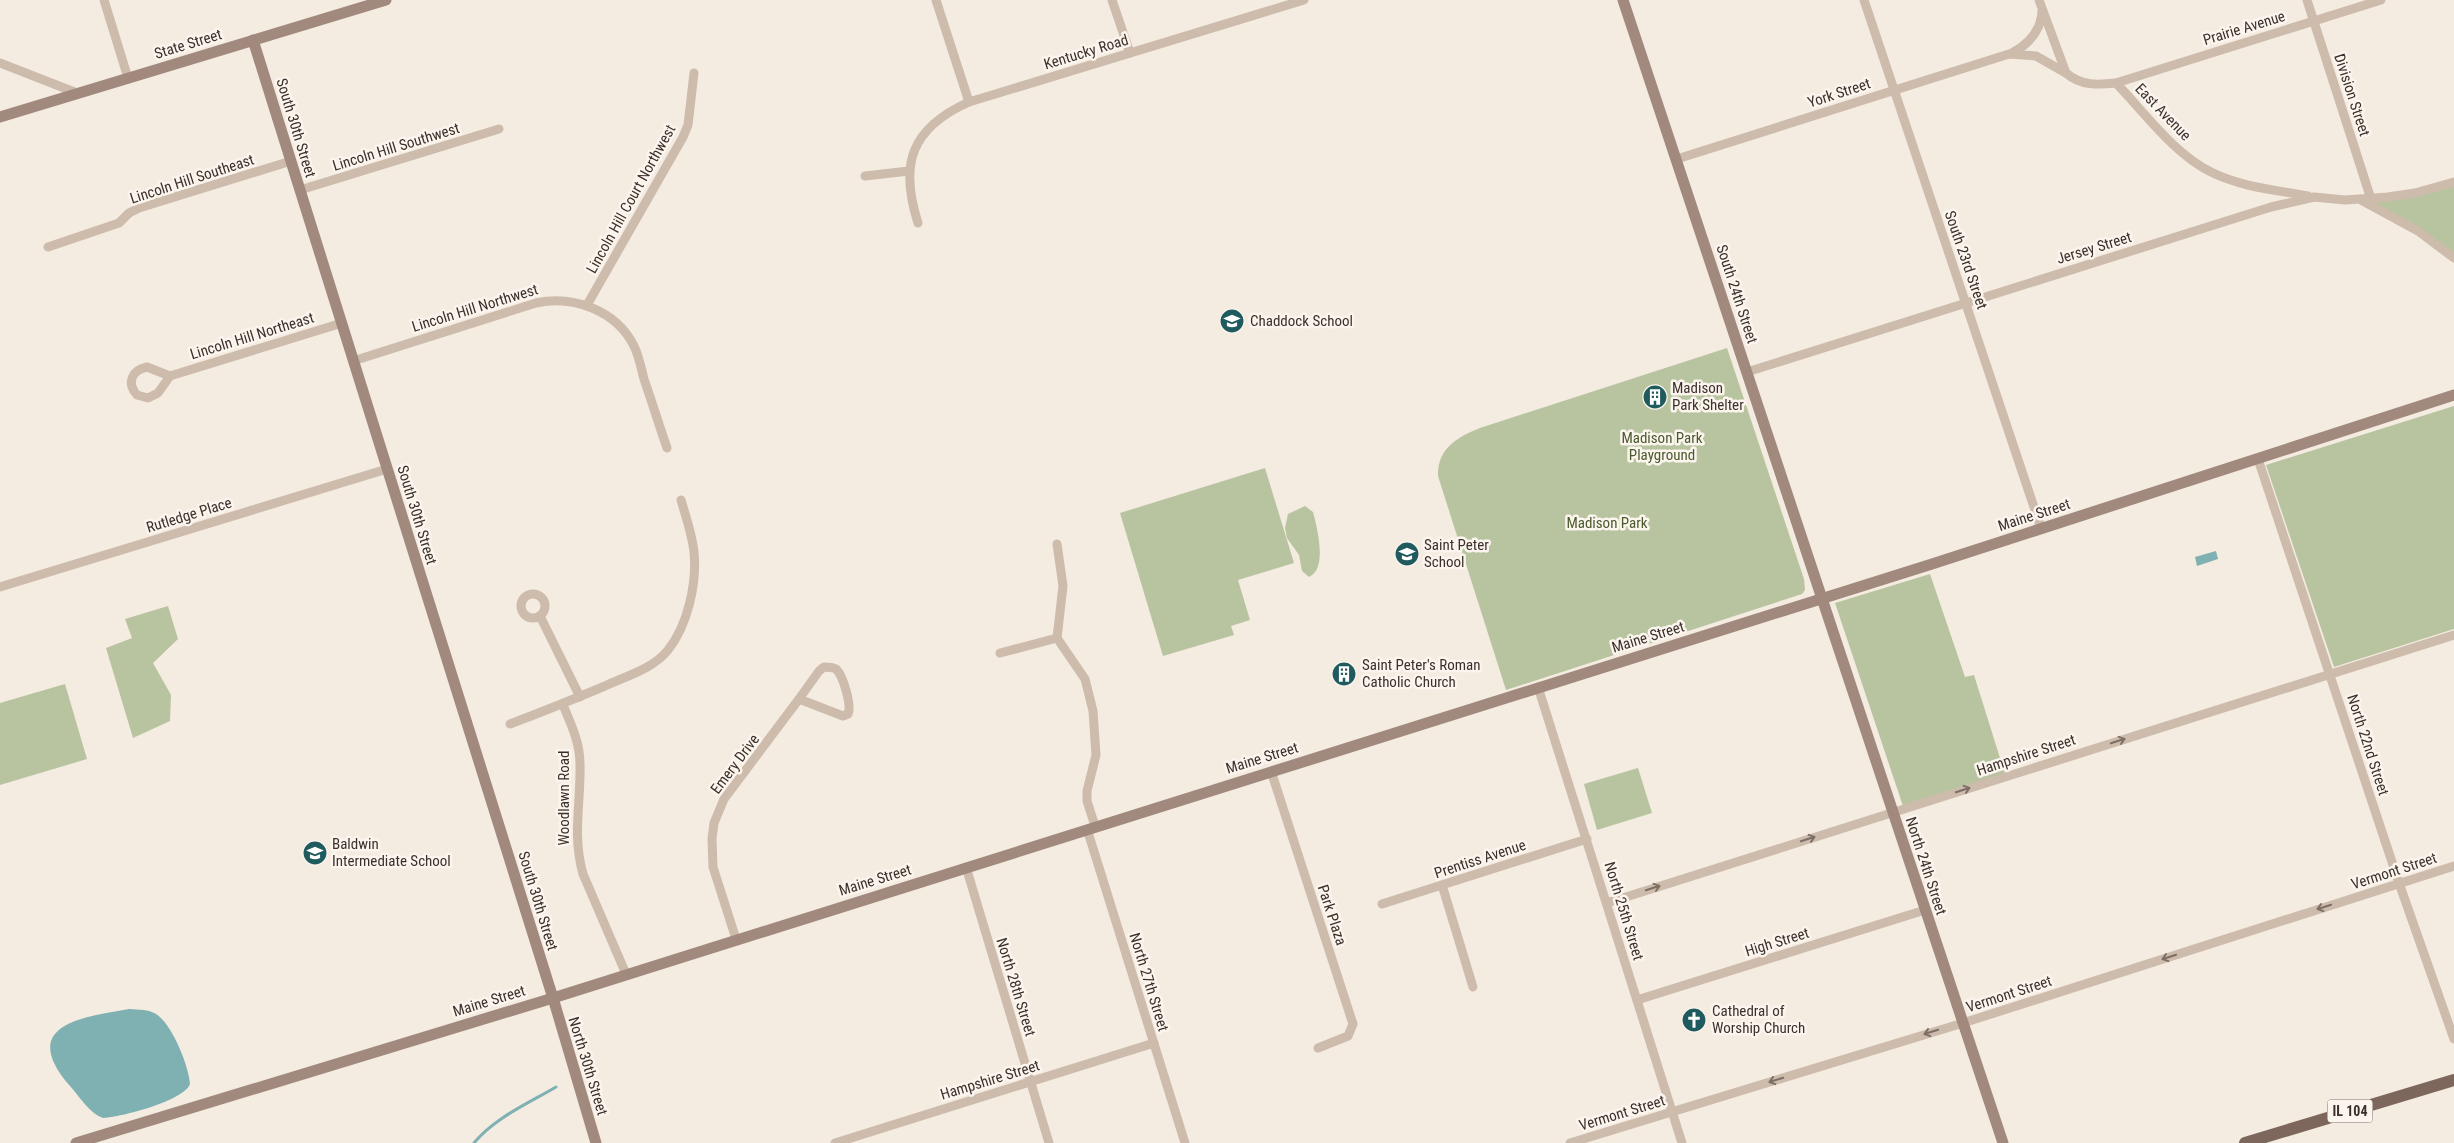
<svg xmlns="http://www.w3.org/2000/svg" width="2454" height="1143" viewBox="0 0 2454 1143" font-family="'Roboto Condensed',sans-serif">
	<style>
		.green { fill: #b8c4a0 }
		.water { fill: #7fb0b2 }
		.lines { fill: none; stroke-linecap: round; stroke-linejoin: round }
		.stream { stroke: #7fb0b2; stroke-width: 3 }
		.street { stroke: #cdbbac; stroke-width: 9 }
		.secondary { stroke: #a18a7d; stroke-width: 11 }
		.primary { stroke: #7d675c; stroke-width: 12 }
		.oneway { stroke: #7d6f65 }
		.labels { text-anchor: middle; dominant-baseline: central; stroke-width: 5; stroke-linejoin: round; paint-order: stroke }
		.shield { fill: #fbf5ee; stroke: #756b66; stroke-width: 1 }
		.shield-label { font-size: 14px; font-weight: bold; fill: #3b302b }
		.street-label { font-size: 15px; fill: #3b302b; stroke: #fbf5ee }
		.poi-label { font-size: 15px; fill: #3b302b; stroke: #fbf5ee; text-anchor: start }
		.park-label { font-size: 15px; fill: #4a5a2e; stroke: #fbf5ee }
	</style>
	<rect width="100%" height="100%" fill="#f4ebe1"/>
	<!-- green -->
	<g class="green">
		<polygon points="2454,184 2454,256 2367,201"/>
		<path d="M1727 348 1804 579 1805 590 1802 594 1506 690 1438 476C1437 449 1457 437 1480 428Z"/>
		<polygon points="2454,406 2454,629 2334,667 2266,465"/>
		<polygon points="1265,468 1294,563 1238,580 1250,620 1231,626 1234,635 1163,656 1120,513"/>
		<path d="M1305 506 1313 512C1317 527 1328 569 1309 577L1302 571 1299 555 1287 538 1285 528 1288 514Z"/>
		<polygon points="1930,574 1965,677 1974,675 2005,774 1903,806 1835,603"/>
		<polygon points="168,606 178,639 153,663 171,695 170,721 133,738 106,648 132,638 125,619"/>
		<polygon points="65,684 87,759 0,785 0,703"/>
		<polygon points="1638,768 1652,813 1597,830 1584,784"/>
	</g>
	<!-- water -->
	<g class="water">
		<polygon points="2216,551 2218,559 2197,566 2195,557"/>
		<path d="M129 1009C139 1010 148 1009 156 1014 172 1024 189 1066 190 1084 184 1101 121 1117 103 1118 89 1113 80 1097 70 1086 17 1025 82 1017 129 1009Z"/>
	</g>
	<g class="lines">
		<!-- stream -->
		<path class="stream" d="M474 1143C494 1118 529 1103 556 1087"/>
		<!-- street -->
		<g class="street">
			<polyline points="104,0 128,78"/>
			<polyline points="936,0 969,102"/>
			<polyline points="1112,0 1130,53"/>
			<polyline points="1864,0 2041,528"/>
			<path d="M2039 0 2066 73C2081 86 2098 85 2116 83 2145 113 2173 153 2211 172 2241 187 2276 190 2308 196"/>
			<polyline points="2307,0 2371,199"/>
			<path d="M2012 53C2029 44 2041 31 2042 11"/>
			<polyline points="0,63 77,93"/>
			<polyline points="2116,83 2381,0"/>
			<polyline points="1677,159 2009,54 2036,56 2066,73"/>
			<polyline points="865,176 909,171"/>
			<polyline points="300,190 499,129"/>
			<polyline points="2361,200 2418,231 2454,258"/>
			<path d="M918 223C899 164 911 128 969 102L1304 0"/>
			<polyline points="48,247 119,223 129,213 139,208 291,161"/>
			<polyline points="587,305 683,137 688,125 694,73"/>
			<path d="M353 361 536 303C573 295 616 310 634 346 639 356 641 368 644 379 652 402 659 425 667 448"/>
			<path d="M147 367 170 376 158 393 148 398 137 395C126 383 132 370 147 367Z"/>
			<polyline points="1747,372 2271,207 2314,197 2345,200 2388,197 2415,193 2454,182"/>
			<polyline points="170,376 342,323"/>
			<polyline points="2258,459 2399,883 2454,1039"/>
			<polyline points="1057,544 1063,586 1057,638 1085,679 1093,711 1096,755 1087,791 1087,801 1095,826"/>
			<polyline points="0,587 387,469"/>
			<circle cx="533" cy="606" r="12"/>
			<polyline points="540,616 580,697"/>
			<polyline points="1000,653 1057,638"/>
			<path d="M824 667C828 667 832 667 836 669 843 675 852 706 848 714L843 716 799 699 819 671Z"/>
			<polyline points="1538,687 1682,1143"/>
			<path d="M563 705C571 724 580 743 580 764 581 803 572 835 583 874L626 974"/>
			<path d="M510 724C542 712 574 699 605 686 626 676 653 669 668 650 688 625 697 583 694 552 692 534 686 517 681 500"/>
			<polyline points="1271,771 1353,1024 1348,1036 1318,1048"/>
			<polyline points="1087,829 1185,1143"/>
			<polyline points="966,867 1049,1143"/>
			<polyline points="1442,885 1473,987"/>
			<polyline points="1607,903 2454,635"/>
			<polyline points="1382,904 1587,839"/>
			<polyline points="736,939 713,867 712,839 714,823 724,799 799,699"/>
			<polyline points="1637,1000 1925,910"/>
			<polyline points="835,1143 1154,1043"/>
			<polyline points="1570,1143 1963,1023 2454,866"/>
		</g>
		<!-- secondary -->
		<g class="secondary">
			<polyline points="1623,0 2003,1143"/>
			<polyline points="253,40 553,998 596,1143"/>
			<polyline points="0,117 386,0"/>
			<polyline points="76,1143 553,998 1932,564 2454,395"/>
		</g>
		<!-- primary -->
		<polyline class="primary" points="2245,1143 2454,1080"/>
	</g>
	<!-- one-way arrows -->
	<defs><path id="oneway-shaft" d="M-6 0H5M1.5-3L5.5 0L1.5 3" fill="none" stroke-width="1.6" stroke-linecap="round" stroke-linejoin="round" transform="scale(1.25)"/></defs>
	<g class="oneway">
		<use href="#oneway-shaft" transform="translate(2118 741) rotate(-18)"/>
		<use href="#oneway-shaft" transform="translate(1963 790) rotate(-18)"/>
		<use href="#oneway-shaft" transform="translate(1808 839) rotate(-18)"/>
		<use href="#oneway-shaft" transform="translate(1653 888) rotate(-18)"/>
		<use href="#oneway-shaft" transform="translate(2324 907) rotate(162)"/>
		<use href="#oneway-shaft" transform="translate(2169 957) rotate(162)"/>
		<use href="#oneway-shaft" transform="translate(1931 1032) rotate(163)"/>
		<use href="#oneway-shaft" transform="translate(1776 1080) rotate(163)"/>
	</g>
	<!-- icons -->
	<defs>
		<symbol id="school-disc" viewBox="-11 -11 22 22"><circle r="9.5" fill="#1f5a5e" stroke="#fbf5ee"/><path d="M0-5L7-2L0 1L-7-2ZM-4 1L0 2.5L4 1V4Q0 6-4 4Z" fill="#fff"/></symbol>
		<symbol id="building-disc" viewBox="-11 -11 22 22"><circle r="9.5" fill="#1f5a5e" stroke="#fbf5ee"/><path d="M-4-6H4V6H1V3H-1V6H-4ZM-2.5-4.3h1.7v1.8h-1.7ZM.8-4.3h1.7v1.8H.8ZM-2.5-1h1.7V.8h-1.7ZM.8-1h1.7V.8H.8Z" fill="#fff"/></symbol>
		<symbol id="church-disc" viewBox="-11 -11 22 22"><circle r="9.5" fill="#1f5a5e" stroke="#fbf5ee"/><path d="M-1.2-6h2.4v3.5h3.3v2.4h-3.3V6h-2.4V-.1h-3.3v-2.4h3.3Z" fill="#fff"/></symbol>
	</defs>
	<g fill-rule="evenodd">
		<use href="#school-disc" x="1218" y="307" width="28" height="28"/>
		<use href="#building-disc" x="1641" y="383" width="28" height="28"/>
		<use href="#school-disc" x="1393" y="540" width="28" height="28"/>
		<use href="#building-disc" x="1330" y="660" width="28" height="28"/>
		<use href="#school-disc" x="301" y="839" width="28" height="28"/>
		<use href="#church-disc" x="1680" y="1006" width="28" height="28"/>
	</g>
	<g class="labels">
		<!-- shield labels -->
		<rect class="shield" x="2327.5" y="1099.5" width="45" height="23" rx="4"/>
		<g class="shield-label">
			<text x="2350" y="1111">IL 104</text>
		</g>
		<!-- street labels -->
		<g class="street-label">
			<text transform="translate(2244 28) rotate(-17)">Prairie Avenue</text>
			<text transform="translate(188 44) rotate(-17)">State Street</text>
			<text transform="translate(1086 52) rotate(-17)">Kentucky Road</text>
			<text transform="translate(1839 93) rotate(-18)">York Street</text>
			<text transform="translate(2352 95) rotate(72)">Division Street</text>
			<text transform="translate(2163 112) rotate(46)">East Avenue</text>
			<text transform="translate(296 128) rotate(73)">South 30th Street</text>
			<text transform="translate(396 147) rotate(-17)">Lincoln Hill Southwest</text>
			<text transform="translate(192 179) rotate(-18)">Lincoln Hill Southeast</text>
			<text transform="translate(631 199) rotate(-61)">Lincoln Hill Court Northwest</text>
			<text transform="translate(2094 248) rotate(-17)">Jersey Street</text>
			<text transform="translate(1966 260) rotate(71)">South 23rd Street</text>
			<text transform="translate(1737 294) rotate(72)">South 24th Street</text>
			<text transform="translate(475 308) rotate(-17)">Lincoln Hill Northwest</text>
			<text transform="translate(252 336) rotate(-17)">Lincoln Hill Northeast</text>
			<text transform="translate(189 515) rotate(-17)">Rutledge Place</text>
			<text transform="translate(417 515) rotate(73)">South 30th Street</text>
			<text transform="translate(2034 515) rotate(-18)">Maine Street</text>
			<text transform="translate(1648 637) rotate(-17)">Maine Street</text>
			<text transform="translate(2368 745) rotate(72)">North 22nd Street</text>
			<text transform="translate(2026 755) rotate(-18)">Hampshire Street</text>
			<text transform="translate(1262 758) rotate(-17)">Maine Street</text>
			<text transform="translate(735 764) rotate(-53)">Emery Drive</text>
			<text transform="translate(564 798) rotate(-90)">Woodlawn Road</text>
			<text transform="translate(1480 859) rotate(-18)">Prentiss Avenue</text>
			<text transform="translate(1926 866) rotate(72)">North 24th Street</text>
			<text transform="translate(2394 871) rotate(-18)">Vermont Street</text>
			<text transform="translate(875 880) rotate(-17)">Maine Street</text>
			<text transform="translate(538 901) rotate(73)">South 30th Street</text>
			<text transform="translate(1624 911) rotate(73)">North 25th Street</text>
			<text transform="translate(1332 915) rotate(72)">Park Plaza</text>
			<text transform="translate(1777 942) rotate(-17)">High Street</text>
			<text transform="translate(1149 982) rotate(73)">North 27th Street</text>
			<text transform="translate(1016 987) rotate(73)">North 28th Street</text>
			<text transform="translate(2009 994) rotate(-18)">Vermont Street</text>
			<text transform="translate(489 1001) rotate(-17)">Maine Street</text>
			<text transform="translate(588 1066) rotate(73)">North 30th Street</text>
			<text transform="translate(990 1080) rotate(-17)">Hampshire Street</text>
			<text transform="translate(1622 1113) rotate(-17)">Vermont Street</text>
		</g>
		<!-- poi labels -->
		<g class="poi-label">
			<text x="1250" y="321">Chaddock School</text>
			<text x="1672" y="388">Madison<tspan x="1672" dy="17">Park Shelter</tspan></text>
			<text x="1424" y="545">Saint Peter<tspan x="1424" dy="17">School</tspan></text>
			<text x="1362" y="665">Saint Peter's Roman<tspan x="1362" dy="17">Catholic Church</tspan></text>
			<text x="332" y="844">Baldwin<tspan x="332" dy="17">Intermediate School</tspan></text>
			<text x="1712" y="1011">Cathedral of<tspan x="1712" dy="17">Worship Church</tspan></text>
		</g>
		<!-- park labels -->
		<g class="park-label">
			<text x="1662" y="438">Madison Park<tspan x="1662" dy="17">Playground</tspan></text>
			<text x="1607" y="523">Madison Park</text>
		</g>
	</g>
</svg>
